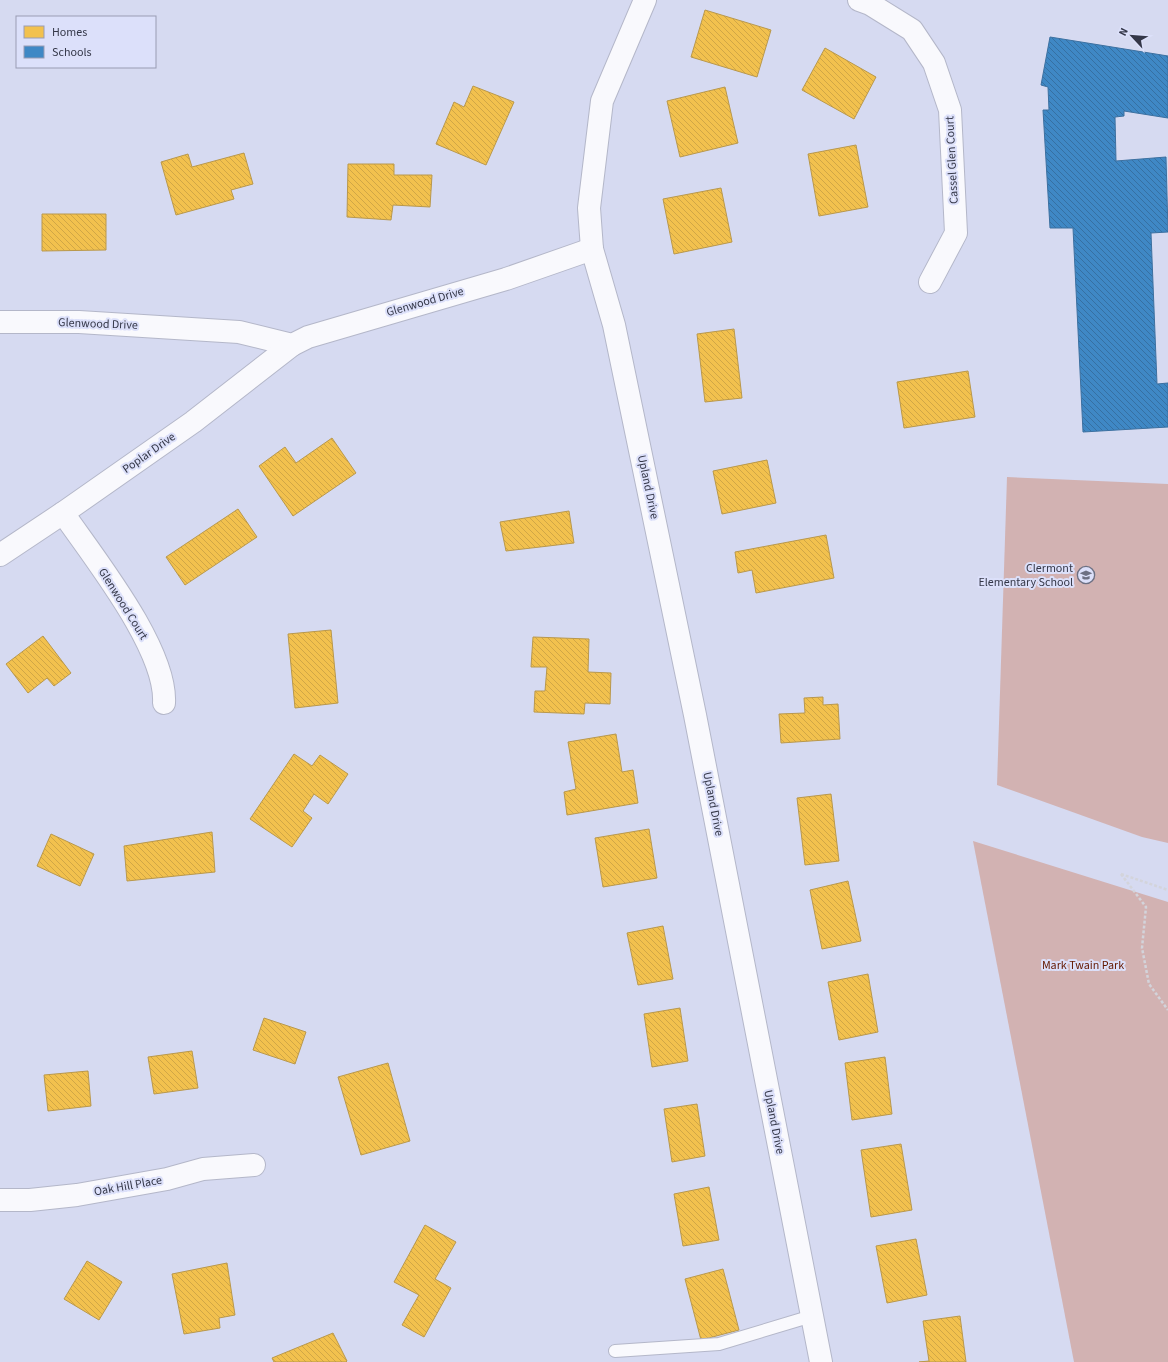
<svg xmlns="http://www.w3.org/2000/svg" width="1168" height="1362" viewBox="0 0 1168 1362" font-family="'Source Sans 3',sans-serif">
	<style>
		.green { fill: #d2b2b2 }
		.homes { fill: url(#homes-back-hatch); stroke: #b9984c }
		.schools { fill: url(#schools-back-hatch); stroke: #3c70a0 }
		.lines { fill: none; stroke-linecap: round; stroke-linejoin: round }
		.service-casing { stroke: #b4b7c9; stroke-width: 14 }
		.minor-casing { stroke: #b4b7c9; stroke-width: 24 }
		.path { stroke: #d3d4db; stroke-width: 2.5; stroke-dasharray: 3 2; stroke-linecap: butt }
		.service { stroke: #f9f9fd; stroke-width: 12 }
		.minor { stroke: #f9f9fd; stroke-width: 22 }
		.labels { text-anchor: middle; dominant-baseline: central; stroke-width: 4; stroke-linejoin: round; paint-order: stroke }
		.street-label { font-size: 12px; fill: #343748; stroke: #dce0fa }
		.poi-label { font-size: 12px; fill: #343748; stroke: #dce0fa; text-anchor: end }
		.park-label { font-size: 12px; fill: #641800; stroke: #dce0fa }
	</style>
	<defs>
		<pattern id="homes-back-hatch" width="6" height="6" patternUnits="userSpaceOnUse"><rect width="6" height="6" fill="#f2c14e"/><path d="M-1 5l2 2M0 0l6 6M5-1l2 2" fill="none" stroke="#d0a646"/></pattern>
		<pattern id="schools-back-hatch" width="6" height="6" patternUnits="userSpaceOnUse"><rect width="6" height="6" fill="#3f88c5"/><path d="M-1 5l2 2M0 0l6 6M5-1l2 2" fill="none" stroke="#3670a2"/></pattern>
	</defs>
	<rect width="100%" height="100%" fill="#d6daf1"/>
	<!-- green -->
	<g class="green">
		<polygon points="1007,477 1168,484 1168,843 1142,837 997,785"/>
		<polygon points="973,841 1168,902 1168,1362 1074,1362"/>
	</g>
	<!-- homes -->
	<g class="homes">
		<polygon points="705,10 771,30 757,77 691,57"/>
		<polygon points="825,48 876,77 854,119 802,90"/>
		<polygon points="473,86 514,102 486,165 436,144 454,102 464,107"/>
		<polygon points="725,87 738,143 680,157 667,101"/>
		<polygon points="856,145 868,207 819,216 808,154"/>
		<polygon points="244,153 253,184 231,190 234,199 176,215 161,162 188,154 192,167"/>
		<polygon points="348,164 394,164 394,175 432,175 430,207 393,205 391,220 347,217"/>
		<polygon points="721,188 732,242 674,254 663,199"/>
		<polygon points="42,214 106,214 106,250 42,251"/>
		<polygon points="734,329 742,398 705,402 697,334"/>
		<polygon points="968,371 975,417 904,428 897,382"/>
		<polygon points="332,438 356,473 293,516 259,466 285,447 296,463"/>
		<polygon points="767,460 776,503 722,514 713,471"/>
		<polygon points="238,509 257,537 185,585 166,557"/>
		<polygon points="569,511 574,543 506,551 500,522"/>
		<polygon points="826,535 834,578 756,593 752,570 738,573 735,552"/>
		<polygon points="331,630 338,703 295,708 288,634"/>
		<polygon points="43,636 71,673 54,686 47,678 28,693 6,664"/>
		<polygon points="533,637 589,639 588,672 611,673 610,704 585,703 584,714 534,712 535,691 545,691 547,667 531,667"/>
		<polygon points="823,697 823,705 838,704 840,739 781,743 779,714 805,713 804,698"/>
		<polygon points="616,734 622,772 633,770 638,803 567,815 564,792 576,789 568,742"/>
		<polygon points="294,754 312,766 320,755 348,774 328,804 314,794 303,811 312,818 292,847 250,819"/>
		<polygon points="831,794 839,861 805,865 797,798"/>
		<polygon points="649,829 657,878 603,887 595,838"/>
		<polygon points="212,832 215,872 127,881 124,846"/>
		<polygon points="51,834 94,854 80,886 37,866"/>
		<polygon points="848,881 861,941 822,949 810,890"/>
		<polygon points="663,926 673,979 638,985 627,933"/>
		<polygon points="868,974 878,1032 839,1040 828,982"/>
		<polygon points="680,1008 688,1061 652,1067 644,1014"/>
		<polygon points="264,1018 306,1032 295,1064 253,1050"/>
		<polygon points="192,1051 198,1088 154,1094 148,1057"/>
		<polygon points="885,1057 892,1114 852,1120 845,1063"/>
		<polygon points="388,1063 410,1141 361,1155 338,1077"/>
		<polygon points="88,1071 91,1106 48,1111 44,1075"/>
		<polygon points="697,1104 705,1156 672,1162 664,1109"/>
		<polygon points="901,1144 912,1210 871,1217 861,1150"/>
		<polygon points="709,1187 719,1240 683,1246 674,1194"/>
		<polygon points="425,1225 456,1242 435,1279 451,1288 424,1337 402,1325 419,1295 394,1282"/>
		<polygon points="916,1239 927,1295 887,1303 876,1246"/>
		<polygon points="87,1261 122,1282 99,1320 64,1299"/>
		<polygon points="227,1263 235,1315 219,1318 220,1328 184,1334 172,1274"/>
		<polygon points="723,1269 739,1330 701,1340 685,1279"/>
		<polygon points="960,1316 966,1362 919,1362 929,1361 923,1321"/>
		<polygon points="333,1333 347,1361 346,1362 274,1362 272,1358"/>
	</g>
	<!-- schools -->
	<polygon class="schools" points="1050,37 1168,56 1168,118 1124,111 1124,116 1115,117 1116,161 1166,157 1168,232 1151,233 1157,384 1168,383 1168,427 1083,432 1073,228 1050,228 1043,110 1049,110 1048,87 1041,85"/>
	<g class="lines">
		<defs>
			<polyline id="service" points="615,1351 719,1344 812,1316"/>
			<g id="minor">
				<polyline points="645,0 602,101 589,208 592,249 614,325 695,715 821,1362"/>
				<polyline points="859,0 870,4 912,30 934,63 950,110 956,233 930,282"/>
				<polyline points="0,322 79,322 239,332 292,345 308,337 506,279 592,249"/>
				<path d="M63 513C94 558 167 649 164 703"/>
				<polyline points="0,555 63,513 193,422 292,345"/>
				<polyline points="0,1200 30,1200 77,1195 167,1179 203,1169 254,1165"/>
			</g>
		</defs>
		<!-- service casing -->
		<use href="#service" class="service-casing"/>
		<!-- minor casing -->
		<use href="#minor" class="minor-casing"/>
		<!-- path -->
		<g class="path">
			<polyline points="1121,874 1146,907 1142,948 1149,984 1168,1010"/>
			<polyline points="1121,874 1168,890"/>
		</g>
		<!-- service -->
		<use href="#service" class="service"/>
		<!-- minor -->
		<use href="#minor" class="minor"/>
	</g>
	<!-- icons -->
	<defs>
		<symbol id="school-ring" viewBox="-11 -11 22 22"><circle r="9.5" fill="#dce0fa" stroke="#6d7083" stroke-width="1.5"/><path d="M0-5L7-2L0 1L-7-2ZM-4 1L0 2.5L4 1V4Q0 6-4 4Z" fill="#6d7083"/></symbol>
	</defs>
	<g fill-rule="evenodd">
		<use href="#school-ring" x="1076" y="565" width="20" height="20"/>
	</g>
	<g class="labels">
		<!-- street labels -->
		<g class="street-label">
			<text transform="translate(952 160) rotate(-93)">Cassel Glen Court</text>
			<text transform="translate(425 302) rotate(-16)">Glenwood Drive</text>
			<text transform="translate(98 324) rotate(2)">Glenwood Drive</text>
			<text transform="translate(149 453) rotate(-35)">Poplar Drive</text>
			<text transform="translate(648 487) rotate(78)">Upland Drive</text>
			<text transform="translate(123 604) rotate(58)">Glenwood Court</text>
			<text transform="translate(713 804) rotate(79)">Upland Drive</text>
			<text transform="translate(774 1122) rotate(79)">Upland Drive</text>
			<text transform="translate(128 1186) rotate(-10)">Oak Hill Place</text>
		</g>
		<!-- poi labels -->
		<g class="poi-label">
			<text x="1073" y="568">Clermont<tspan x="1073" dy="14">Elementary School</tspan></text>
		</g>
		<!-- park labels -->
		<g class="park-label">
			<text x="1083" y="965">Mark Twain Park</text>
		</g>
	</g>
	<!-- legend -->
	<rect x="16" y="16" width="140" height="52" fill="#dce0fa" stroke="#999cb3"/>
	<rect x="24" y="26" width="20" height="12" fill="#f2c14e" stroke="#999cb3"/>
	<text x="52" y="36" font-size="12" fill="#343748">Homes</text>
	<rect x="24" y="46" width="20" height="12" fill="#3f88c5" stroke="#999cb3"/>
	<text x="52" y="56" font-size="12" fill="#343748">Schools</text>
	<!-- north arrow -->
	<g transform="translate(1132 36) rotate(296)" stroke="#dce0fa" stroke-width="3" paint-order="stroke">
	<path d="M0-3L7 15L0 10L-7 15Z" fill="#343748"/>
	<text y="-6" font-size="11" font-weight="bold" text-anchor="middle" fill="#343748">N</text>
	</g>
</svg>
